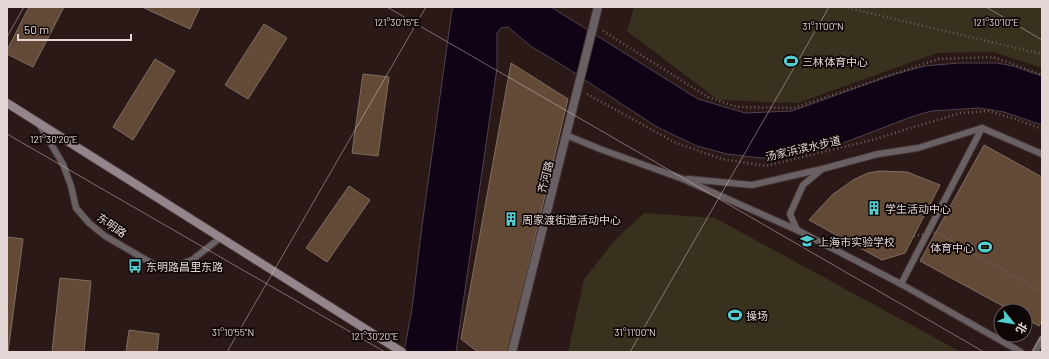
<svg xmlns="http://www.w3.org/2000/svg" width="1049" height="359" viewBox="0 0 1049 359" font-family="Barlow,'Noto Sans SC',sans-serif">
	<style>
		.green { fill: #37311e }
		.water { fill: #0f0315; stroke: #4f424f }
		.building { fill: #634a37; stroke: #7f6e62 }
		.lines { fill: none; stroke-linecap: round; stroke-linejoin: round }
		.lane-casing { stroke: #453332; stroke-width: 8 }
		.street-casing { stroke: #453332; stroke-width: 10 }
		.secondary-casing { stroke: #453332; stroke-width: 10 }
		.path { stroke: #70605f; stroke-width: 2.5; stroke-dasharray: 1 3; stroke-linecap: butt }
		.lane { stroke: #696064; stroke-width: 6 }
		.street { stroke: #696064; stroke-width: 8 }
		.secondary { stroke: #93858b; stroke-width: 8 }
		.path-bridge { stroke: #70605f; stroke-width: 2.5; stroke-dasharray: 1 3; stroke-linecap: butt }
		.ticks { fill: none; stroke: #e3d6d5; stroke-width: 1; stroke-opacity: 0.45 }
		.labels { text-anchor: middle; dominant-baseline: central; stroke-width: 3.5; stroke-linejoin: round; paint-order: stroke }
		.poi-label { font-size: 11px; fill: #e3d6d5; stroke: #0e0606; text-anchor: start }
		.street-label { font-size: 11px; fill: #e3d6d5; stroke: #0e0606 }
		.ticks-label { font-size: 10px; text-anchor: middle; fill: #e3d6d5; stroke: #0e0606; stroke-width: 3.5; stroke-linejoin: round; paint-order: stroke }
	</style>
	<rect width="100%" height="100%" fill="#2b1918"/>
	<!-- green -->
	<g class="green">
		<polygon points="634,7 1042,7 1042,68 993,52 937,53 798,103 718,100 627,31"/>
		<polygon points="644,213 715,218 961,352 568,352 584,279 616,239"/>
	</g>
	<!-- water -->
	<polygon class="water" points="454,7 551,7 698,99 745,113 792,111 892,75 925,66 958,63 997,63 1013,66 1042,76 1042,125 1004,112 979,108 931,111 911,117 830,148 802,154 783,157 761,158 727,154 697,146 657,127 559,63 532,47 508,27 501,28 497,33 497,68 456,352 404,352 412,309 422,226 452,10"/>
	<!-- building -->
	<g class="building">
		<polygon points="29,7 64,7 33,67 7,54 7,50"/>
		<polygon points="142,7 200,7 190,29"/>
		<polygon points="264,24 287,38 248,99 225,85"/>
		<polygon points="155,59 175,71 133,140 113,127"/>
		<polygon points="511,63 568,99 508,352 478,352 461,339"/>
		<polygon points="363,74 389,77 378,156 352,153"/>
		<polygon points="984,145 1042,177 1042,321 1039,326 1025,318 1025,311 1012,311 920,261"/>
		<polygon points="880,171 907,172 940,185 905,253 882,260 809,220 832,195 853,180 868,173"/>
		<polygon points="349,186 370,200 327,262 306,248"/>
		<polygon points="7,237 23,239 8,352 7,352"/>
		<polygon points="60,278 91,281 84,352 52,352"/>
		<polygon points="129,330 159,334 157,352 126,352"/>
	</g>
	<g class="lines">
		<defs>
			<g id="lane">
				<polyline points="39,124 63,164 71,186 76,208 89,223 105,236 155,265 173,267 192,260 220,238"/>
				<polyline points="566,135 600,149 683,179 797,230 901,284 1021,352"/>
				<polyline points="688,179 752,185 822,169 878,154 918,148 982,128 1042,154"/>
				<polyline points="797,230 790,214 803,185 821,170"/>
				<polyline points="901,284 982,128"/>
				<polyline points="1035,352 1042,339"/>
			</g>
			<polyline id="street" points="512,352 598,7"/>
			<polyline id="secondary" points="7,103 402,352"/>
		</defs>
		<!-- lane casing -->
		<use href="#lane" class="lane-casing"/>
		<!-- street casing -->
		<use href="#street" class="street-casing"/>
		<!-- secondary casing -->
		<use href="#secondary" class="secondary-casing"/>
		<!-- path -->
		<g class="path">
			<polyline points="844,7 1042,54"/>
			<polyline points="603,31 708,97 737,107 794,108 938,59 993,57 1042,75"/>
			<polyline points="587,94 676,143 722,159 766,166 872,140 960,113 989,111 1018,120 1042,129"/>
		</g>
		<!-- lane -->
		<use href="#lane" class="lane"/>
		<!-- street -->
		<use href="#street" class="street"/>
		<!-- secondary -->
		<use href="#secondary" class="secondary"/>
		<!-- path-bridge -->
		<polyline class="path-bridge" points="914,236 936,232 1042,292"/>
	</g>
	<!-- ticks -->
	<path class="ticks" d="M387 7 984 352M986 7 1042 40M7 37 24 7M7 134 385 352M227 352 426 7M630 352 829 7M1032 352 1042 335"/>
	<!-- icons -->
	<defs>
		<symbol id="stadium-bare" viewBox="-9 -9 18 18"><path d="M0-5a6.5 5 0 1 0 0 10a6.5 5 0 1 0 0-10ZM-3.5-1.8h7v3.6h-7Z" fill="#52cdcf" stroke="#0e0606" stroke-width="2.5" paint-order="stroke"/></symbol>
		<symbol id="building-bare" viewBox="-9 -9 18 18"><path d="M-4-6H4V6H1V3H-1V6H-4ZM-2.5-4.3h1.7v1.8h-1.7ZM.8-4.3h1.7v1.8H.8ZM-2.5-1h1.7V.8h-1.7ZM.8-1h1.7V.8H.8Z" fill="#52cdcf" stroke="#0e0606" stroke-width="2.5" paint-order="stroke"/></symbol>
		<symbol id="school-bare" viewBox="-9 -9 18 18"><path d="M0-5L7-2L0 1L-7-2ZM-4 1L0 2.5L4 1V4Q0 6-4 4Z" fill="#52cdcf" stroke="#0e0606" stroke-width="2.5" paint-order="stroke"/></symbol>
		<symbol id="bus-bare" viewBox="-9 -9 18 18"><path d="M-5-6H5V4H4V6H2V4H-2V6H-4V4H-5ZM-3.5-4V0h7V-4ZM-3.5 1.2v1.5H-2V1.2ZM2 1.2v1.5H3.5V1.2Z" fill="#52cdcf" stroke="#0e0606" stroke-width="2.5" paint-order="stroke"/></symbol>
	</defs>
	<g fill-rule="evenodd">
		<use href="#stadium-bare" x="781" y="51" width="20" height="20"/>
		<use href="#building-bare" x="864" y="198" width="20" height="20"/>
		<use href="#building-bare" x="501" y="209" width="20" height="20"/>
		<use href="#school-bare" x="797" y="231" width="20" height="20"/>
		<use href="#stadium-bare" x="975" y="237" width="20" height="20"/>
		<use href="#bus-bare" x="125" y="256" width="20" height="20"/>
		<use href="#stadium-bare" x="725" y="305" width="20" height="20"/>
	</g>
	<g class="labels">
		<!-- poi labels -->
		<g class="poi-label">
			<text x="802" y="61">三林体育中心</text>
			<text x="885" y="208">学生活动中心</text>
			<text x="522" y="219">周家渡街道活动中心</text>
			<text x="818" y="241">上海市实验学校</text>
			<text x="974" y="247" text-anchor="end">体育中心</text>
			<text x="146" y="266">东明路昌里东路</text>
			<text x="746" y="315">操场</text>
		</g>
		<!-- street labels -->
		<g class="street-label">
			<text transform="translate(803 148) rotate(-13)">汤家浜滨水步道</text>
			<text transform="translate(545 177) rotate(-76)">齐河路</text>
			<text transform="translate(112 225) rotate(35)">东明路</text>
		</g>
	</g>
	<g class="ticks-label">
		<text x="397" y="26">121°30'15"E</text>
		<text x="996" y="26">121°30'10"E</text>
		<text x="823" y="30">31°11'00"N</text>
		<text x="54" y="143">121°30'20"E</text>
		<text x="233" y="336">31°10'55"N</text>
		<text x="635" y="336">31°11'00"N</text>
		<text x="375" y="340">121°30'20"E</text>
	</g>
	<!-- border -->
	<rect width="1049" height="359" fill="none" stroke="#e3d6d5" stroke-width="16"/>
	<!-- north arrow -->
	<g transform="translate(1013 323) rotate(120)"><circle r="19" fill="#0e0606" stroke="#635959"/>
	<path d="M0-3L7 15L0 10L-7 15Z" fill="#52cdcf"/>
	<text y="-6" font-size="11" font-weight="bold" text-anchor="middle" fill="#e3d6d5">北</text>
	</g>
	<!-- scale -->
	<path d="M18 34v6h113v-6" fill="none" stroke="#e3d6d5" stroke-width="2"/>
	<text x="24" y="34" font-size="12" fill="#e3d6d5" stroke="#0e0606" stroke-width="3" paint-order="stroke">50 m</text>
</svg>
